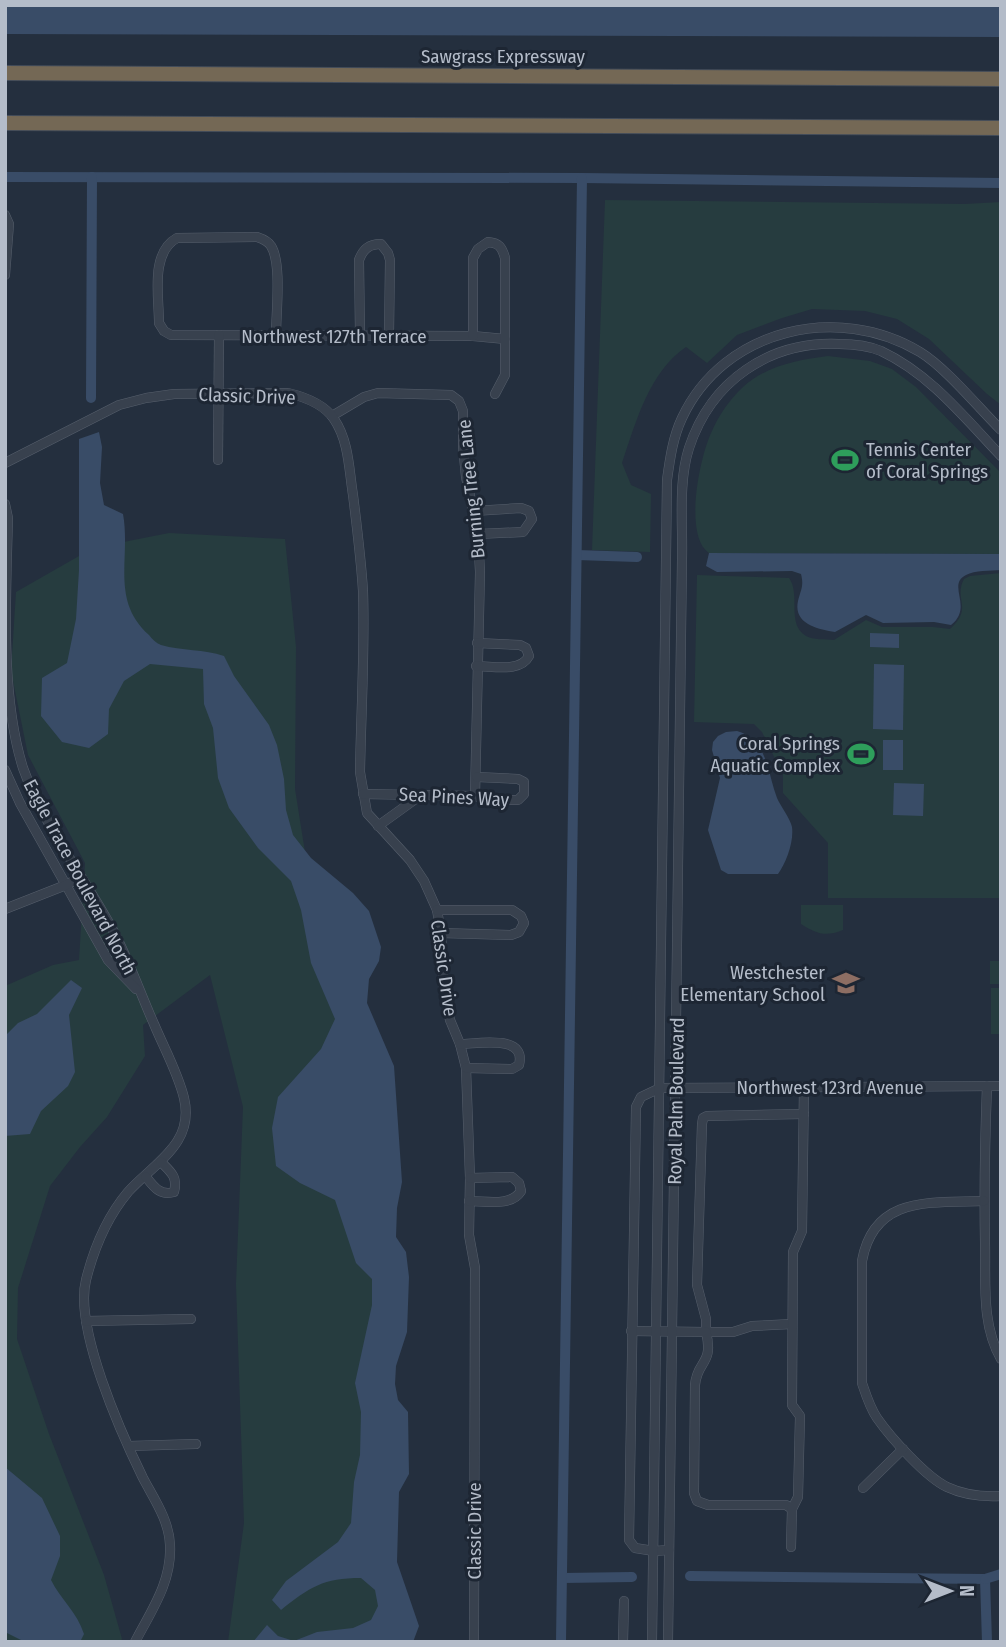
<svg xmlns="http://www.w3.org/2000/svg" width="1006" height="1647" viewBox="0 0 1006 1647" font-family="'Fira Sans Condensed',sans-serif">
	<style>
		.green { fill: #263c3f }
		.water { fill: #394c67 }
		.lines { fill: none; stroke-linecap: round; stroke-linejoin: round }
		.canal { stroke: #394c67; stroke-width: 10 }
		.minor-casing { stroke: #565f6c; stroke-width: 10 }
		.highway-casing { stroke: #434c59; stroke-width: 16 }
		.minor { stroke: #38414e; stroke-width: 9 }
		.highway { stroke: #746855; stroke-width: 14 }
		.labels { text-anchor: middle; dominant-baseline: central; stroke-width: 6; stroke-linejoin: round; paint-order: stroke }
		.street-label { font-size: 19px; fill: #b4bcc9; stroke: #1d2633 }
		.poi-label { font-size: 19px; fill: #b4bcc9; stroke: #1d2633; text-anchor: end }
	</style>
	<rect width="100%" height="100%" fill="#242f3e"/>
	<!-- green -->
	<g class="green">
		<path d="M605 200 965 204 1001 202V405L987 394 929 339 897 319 865 311 812 309 782 318 737 335 707 363 686 347C649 372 636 422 622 463L631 485 651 494 650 552 592 550Z"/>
		<path d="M828 356 870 361 892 369 916 387 1001 473V554L709 553C683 536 700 455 712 431 719 415 730 399 743 387 766 366 797 360 828 356Z"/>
		<polygon points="169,533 285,539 296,647 295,789 308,871 382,1111 380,1635 356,1642 228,1642 244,1523 236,1284 243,1107 210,975 143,1025 145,1056 107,1117 80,1147 50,1186 18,1288 17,1339 49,1434 104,1575 122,1639 120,1642 5,1642 5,986 53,965 79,960 85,863 28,755 11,671 16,592 93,548"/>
		<path d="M1001 573V898H828V843L783 793V775L762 732 754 724 694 722 697 575 789 578C801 594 786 624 806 636 813 640 825 639 834 640L866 620 882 627H933L950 629C974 607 953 600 964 579L970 576Z"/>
		<path d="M801 905H843V930C825 937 817 934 801 924Z"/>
		<rect x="990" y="961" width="11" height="23"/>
		<rect x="991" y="988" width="10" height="46"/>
	</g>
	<!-- water -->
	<g class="water">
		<polygon points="5,5 1001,5 1001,37 5,34"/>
		<path d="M99 432 102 447 100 483 104 505 123 514C131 558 110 600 149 635 152 639 156 643 161 645 182 651 204 649 224 656L234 676 269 725 277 745 284 779 286 810 293 835 311 858 353 893 369 911 381 947 379 961 369 979 367 1003 394 1066 402 1182 397 1208 396 1237 406 1252 409 1277 407 1332 396 1366 395 1384 398 1400 408 1412 409 1474 399 1492 397 1562 419 1626 413 1642H253L267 1625 278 1636 294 1641 317 1632 353 1628 371 1620 378 1606 375 1590 361 1578C323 1578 310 1587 281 1610L272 1600 286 1581 338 1542 351 1523 354 1482 360 1455 361 1412 355 1383 372 1305V1279L356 1263 335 1200 300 1183 276 1166 272 1128 278 1097 321 1049 335 1019 311 963 301 910 291 881 258 848 229 808 218 778 213 728 204 704 203 669 150 664 124 681 109 709 108 734 89 748 62 742 41 716 42 678 67 663 76 619 79 570V439Z"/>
		<path d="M709 553 1001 554V570C990 571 975 570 966 575 946 585 974 607 951 625L934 622 883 623 866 615 835 632C818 629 793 624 798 601 801 589 804 586 801 574L792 571 717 572 706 566Z"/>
		<polygon points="870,633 899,634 899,648 870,647"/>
		<polygon points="874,664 904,665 903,730 873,729"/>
		<path d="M737 731C768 740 767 772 777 798 781 807 790 818 792 827 794 842 786 863 778 874H728L721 870 708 830 720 778 712 750 713 742 718 736 726 732Z"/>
		<rect x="883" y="740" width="20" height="30"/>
		<polygon points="894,783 924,784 923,816 893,815"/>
		<polygon points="71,980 82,988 69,1015 75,1072 68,1086 41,1111 30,1134 5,1136 5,1036 18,1023 37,1014"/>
		<path d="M5 1467 42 1498 60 1536V1556L51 1580C61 1600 77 1612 84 1634L80 1642 23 1641 5 1632Z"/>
	</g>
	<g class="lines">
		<!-- canal -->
		<g class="canal">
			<polyline points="5,177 582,178 1001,183"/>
			<polyline points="91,398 92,177"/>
			<polyline points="577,555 637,557"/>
			<polyline points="690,1576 985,1579 987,1642"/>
			<polyline points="563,1578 632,1577"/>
			<polyline points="985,1579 1001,1574"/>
			<polyline points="561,1642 582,178"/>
		</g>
		<defs>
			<g id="minor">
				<polyline points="5,215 9,224 5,275"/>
				<path d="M276 335C276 313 282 263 271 246 268 241 263 239 257 237L177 238C150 253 159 296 159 323L164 331 171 335 473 336 505 339"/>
				<path d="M360 335 359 260C363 249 369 244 381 244L388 253 390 260 389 335"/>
				<path d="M473 336V258L478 249 488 242C499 243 502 247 505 258V375L495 394"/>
				<polyline points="332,416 364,397 378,393 451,395 459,401 463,411 463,446 466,477 478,534 480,572 475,796"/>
				<polyline points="218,460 219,335"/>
				<path d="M5 463 119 405 146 398 174 394 288 393C305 397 324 404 334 419 349 441 349 470 353 495 357 527 361 559 363 591 365 650 361 712 360 772L367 813 410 860 424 881 437 910 441 933 444 992 450 1020 460 1044 466 1068 470 1178 469 1235 475 1268 474 1642"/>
				<path d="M5 504 8 518C6 596 0 695 23 768 44 827 86 879 115 934 130 963 141 995 154 1024 164 1048 178 1073 184 1098 195 1144 154 1163 128 1192 107 1217 94 1248 86 1280 74 1328 121 1433 143 1478 154 1499 169 1520 170 1545 172 1582 151 1611 135 1642"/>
				<polyline points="474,511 521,508 529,511 532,519 523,532 478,534"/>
				<path d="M476 666C493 666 520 673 529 656L526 648 520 645 477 643"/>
				<polyline points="5,770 20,803 108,960 136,989"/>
				<polyline points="363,794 475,796 494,800 518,800 524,794 524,782 518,779 477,777"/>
				<polyline points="378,826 421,795"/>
				<polyline points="5,909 66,885 81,877"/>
				<polyline points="437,910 512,910 521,916 524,923 519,932 511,935 441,933"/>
				<path d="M460 1044C478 1044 527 1034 519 1065L512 1069 466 1068"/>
				<path d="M987 1086C985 1138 984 1190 985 1243 986 1282 981 1324 1001 1359"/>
				<path d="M146 1177C154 1187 160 1196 174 1192 178 1177 171 1172 161 1162"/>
				<path d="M469 1201C486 1201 511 1207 521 1191L519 1183 512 1177 470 1178"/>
				<path d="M984 1201C931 1203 874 1195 862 1261V1383C866 1395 870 1408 877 1418 891 1438 926 1477 947 1487 964 1495 983 1497 1001 1496"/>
				<polyline points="86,1321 191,1319"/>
				<polyline points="792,1324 752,1326 733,1332 706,1332 706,1319 697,1285 702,1124 703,1118 707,1116 804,1114"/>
				<path d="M631 1331 706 1332C714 1365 697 1360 695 1385L694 1493 697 1501 708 1505H786L792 1509"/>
				<polyline points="129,1446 196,1444"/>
				<polyline points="863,1488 903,1449"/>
				<polyline points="791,1547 792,1509 798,1497 800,1416 792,1405 793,1252 802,1231 804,1087"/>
				<polyline points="669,1550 654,1551 635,1548 629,1540 636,1107 641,1097 660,1088 1001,1086"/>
				<polyline points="623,1642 624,1601"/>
				<path d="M652 1642 667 480C670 458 673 437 682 418 724 328 839 303 920 352 945 367 979 408 1001 430"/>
				<path d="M668 1642 682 559C683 524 678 482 689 448 711 381 769 341 839 344 853 344 869 346 881 351 930 374 964 417 1001 456"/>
			</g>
			<g id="highway">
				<polyline points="5,73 1001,79"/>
				<polyline points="5,123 1001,128"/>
			</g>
		</defs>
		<!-- minor casing -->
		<use href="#minor" class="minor-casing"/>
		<!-- highway casing -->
		<use href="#highway" class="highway-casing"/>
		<!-- minor -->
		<use href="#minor" class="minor"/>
		<!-- highway -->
		<use href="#highway" class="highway"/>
	</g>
	<!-- icons -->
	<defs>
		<symbol id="stadium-bare" viewBox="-9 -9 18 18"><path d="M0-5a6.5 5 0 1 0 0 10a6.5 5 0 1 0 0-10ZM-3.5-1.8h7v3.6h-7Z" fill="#2e9e5b" stroke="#1d2633" stroke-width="2.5" paint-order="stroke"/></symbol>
		<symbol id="school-bare" viewBox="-9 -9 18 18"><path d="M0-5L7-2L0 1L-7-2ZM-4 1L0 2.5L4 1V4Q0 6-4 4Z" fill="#8d6e63" stroke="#1d2633" stroke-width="2.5" paint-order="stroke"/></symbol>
	</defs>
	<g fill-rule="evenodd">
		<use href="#stadium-bare" x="826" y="441" width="38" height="38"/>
		<use href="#stadium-bare" x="842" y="735" width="38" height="38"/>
		<use href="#school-bare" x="827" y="964" width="38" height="38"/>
	</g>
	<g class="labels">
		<!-- street labels -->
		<g class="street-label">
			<text x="503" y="56">Sawgrass Expressway</text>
			<text x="334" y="336">Northwest 127th Terrace</text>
			<text transform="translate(247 396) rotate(2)">Classic Drive</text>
			<text transform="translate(471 489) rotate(-96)">Burning Tree Lane</text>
			<text transform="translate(454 797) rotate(3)">Sea Pines Way</text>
			<text transform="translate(80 877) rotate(62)">Eagle Trace Boulevard North</text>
			<text transform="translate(444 968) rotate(82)">Classic Drive</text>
			<text x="830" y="1087">Northwest 123rd Avenue</text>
			<text transform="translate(676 1101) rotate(-89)">Royal Palm Boulevard</text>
			<text transform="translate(474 1531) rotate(-90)">Classic Drive</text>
		</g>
		<!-- poi labels -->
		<g class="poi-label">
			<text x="866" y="449" text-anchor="start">Tennis Center<tspan x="866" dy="22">of Coral Springs</tspan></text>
			<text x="840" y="743">Coral Springs<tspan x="840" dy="22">Aquatic Complex</tspan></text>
			<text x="825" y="972">Westchester<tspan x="825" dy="22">Elementary School</tspan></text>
		</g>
	</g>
	<!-- border -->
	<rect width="1006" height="1647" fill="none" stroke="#b4bcc9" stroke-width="14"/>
	<!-- north arrow -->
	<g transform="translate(950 1591) rotate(90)" stroke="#1d2633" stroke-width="5" paint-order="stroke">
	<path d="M0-5L12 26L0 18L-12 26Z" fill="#b4bcc9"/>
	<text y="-10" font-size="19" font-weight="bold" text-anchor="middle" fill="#b4bcc9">N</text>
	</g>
</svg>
